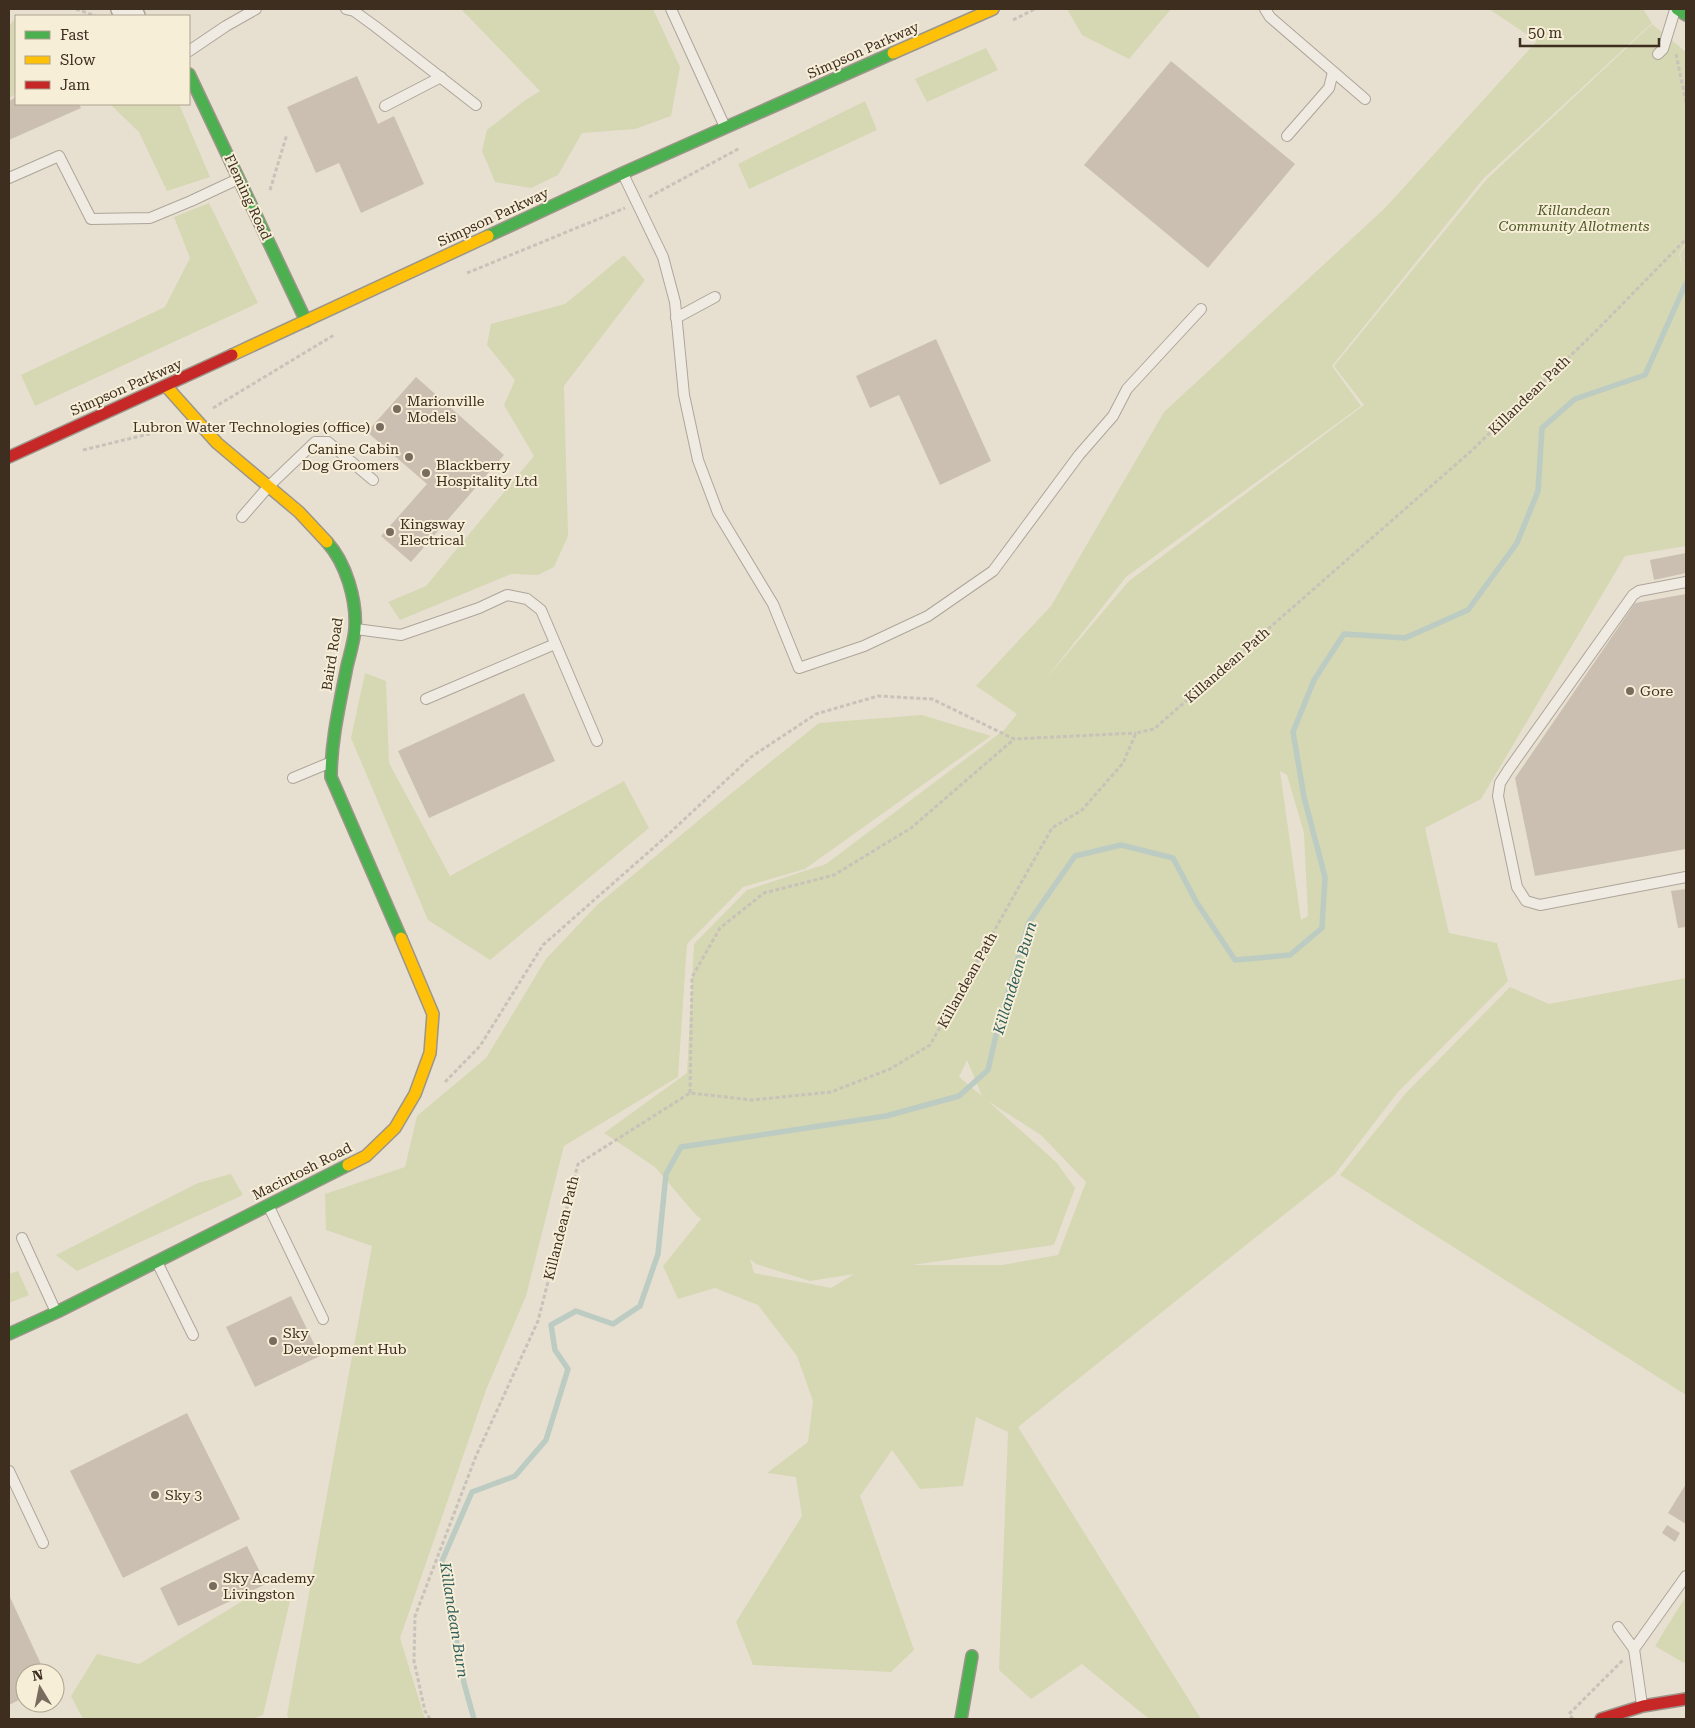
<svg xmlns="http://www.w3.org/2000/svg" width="1695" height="1728" viewBox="0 0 1695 1728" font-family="'Roboto Serif',serif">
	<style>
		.green { fill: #d6d7b3; fill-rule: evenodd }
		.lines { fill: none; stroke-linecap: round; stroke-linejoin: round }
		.stream { stroke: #bcccc2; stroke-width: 5.5 }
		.building { fill: #cbbfb2 }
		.lane-casing { stroke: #ada599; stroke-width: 12 }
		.street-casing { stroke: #ada599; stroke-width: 24 }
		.fast-casing { stroke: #9c958a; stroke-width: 14 }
		.slow-casing { stroke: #9c958a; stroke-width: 14 }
		.jam-casing { stroke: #9c958a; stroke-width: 14 }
		.path { stroke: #c8c2b9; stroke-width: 3; stroke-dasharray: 4 2.5; stroke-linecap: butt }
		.lane { stroke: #efebe3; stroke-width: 10 }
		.street { stroke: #efebe3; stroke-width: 21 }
		.fast { stroke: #4caf50; stroke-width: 11 }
		.slow { stroke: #ffc107; stroke-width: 11 }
		.jam { stroke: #c62828; stroke-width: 11 }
		.poi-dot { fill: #786c5e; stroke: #f7eed8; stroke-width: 2 }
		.labels { text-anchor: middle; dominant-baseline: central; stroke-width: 4; stroke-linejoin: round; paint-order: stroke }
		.street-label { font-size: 14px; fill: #3d2e20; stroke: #f7eed8 }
		.park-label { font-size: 14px; font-style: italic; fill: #4d5a26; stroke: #f7eed8 }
		.poi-label { font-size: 14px; fill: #3d2e20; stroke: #f7eed8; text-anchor: start }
		.water-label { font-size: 15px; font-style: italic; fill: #2f5d5a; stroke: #f7eed8 }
	</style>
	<rect width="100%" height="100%" fill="#e7e0d1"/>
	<!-- green -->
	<g class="green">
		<polygon points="461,9 653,9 680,67 671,116 635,129 582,133 558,175 531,188 495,182 482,151 487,130 524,101 540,91"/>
		<polygon points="1067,9 1171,9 1129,59 1082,35"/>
		<path d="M1489 9H1643L1652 23 1483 179 1332 366 1361 406 1126 577 1045 680 1129 581 1364 405 1334 366 1487 179 1652 24 1686 52V242L1679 254 1683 273 1680 254 1686 244V546L1625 556 1481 799 1425 828 1449 933 1497 943 1508 981 1398 1092 1335 1174 1018 1427 1201 1719H1149L1082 1664 1031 1699 999 1670 1008 1432 976 1417 963 1486 920 1489 892 1450 860 1496 914 1650 891 1672 753 1665 736 1622 802 1516 796 1477 767 1473 808 1442 813 1401 797 1356 758 1305 715 1288 678 1299 663 1266 701 1219 695 1214 655 1167 604 1133 687 1073 694 944 747 890 826 864 1004 730 1017 714 976 686 1051 606 1164 412 1385 208 1537 41ZM1280 771 1287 775 1304 833 1308 916 1301 920ZM967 1060 982 1096 959 1077ZM988 1101 1041 1135 1086 1182 1058 1255 1002 1265H912L1054 1245 1075 1188 1056 1162ZM750 1259 756 1264 810 1281 854 1274 831 1288 754 1273Z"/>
		<polygon points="16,17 16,94 9,98 9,26"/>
		<polygon points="986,48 998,70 927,102 915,79"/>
		<polygon points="865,101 877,130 749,189 738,164"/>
		<polygon points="110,104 179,104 210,177 167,191 139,132"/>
		<polygon points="209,203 258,303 35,406 21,375 165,307 190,258 174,217"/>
		<polygon points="624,255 645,280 564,386 568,536 554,567 538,575 511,574 400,620 388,602 426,586 534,456 504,405 515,380 487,345 491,324 565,304"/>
		<polygon points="365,673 386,681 389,763 450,876 624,781 649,828 490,960 428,920 351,738"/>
		<polygon points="922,715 991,736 805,869 743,887 687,944 678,1077 564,1146 526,1296 486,1390 400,1638 425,1719 289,1719 287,1715 372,1246 326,1230 325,1194 405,1167 417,1116 486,1058 546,959 597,905 728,796 819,723"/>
		<polygon points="1686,978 1686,1395 1340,1175 1406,1093 1510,987 1549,1004"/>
		<polygon points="231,1174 243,1195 77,1271 56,1255 198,1183"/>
		<polygon points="18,1271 29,1295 9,1303 9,1274"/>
		<polygon points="1686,1596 1686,1661 1684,1663 1655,1646"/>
		<polygon points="249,1597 291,1597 263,1715 253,1719 83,1719 71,1696 97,1654 139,1664"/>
	</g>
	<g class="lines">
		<!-- stream -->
		<polyline class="stream" points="474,1719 464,1683 442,1561 472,1492 515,1476 546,1440 568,1369 555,1350 551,1325 576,1311 613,1324 640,1306 658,1254 666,1174 681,1147 886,1116 959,1096 988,1070 999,1022 1029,922 1075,856 1121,845 1173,858 1197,903 1235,960 1290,955 1322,928 1325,877 1304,797 1293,732 1314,680 1344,634 1405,638 1468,610 1517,543 1538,491 1542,428 1575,399 1645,375 1686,283"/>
	</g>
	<!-- building -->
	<g class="building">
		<polygon points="1171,61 1295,164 1208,268 1084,165"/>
		<polygon points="357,76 378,124 394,116 424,184 361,213 339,163 316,173 287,107"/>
		<polygon points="16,97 16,104 79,104 81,108 9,140 9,101"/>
		<polygon points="936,339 991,461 940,485 899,395 870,408 856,376"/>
		<polygon points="416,377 504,455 411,562 381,536 427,484 367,432"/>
		<polygon points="1686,553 1686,573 1654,580 1650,560"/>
		<polygon points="1686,594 1686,849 1535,876 1515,778 1635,603"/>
		<polygon points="524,693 555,761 429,818 398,751"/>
		<polygon points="1686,889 1686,927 1678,928 1671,891"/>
		<polygon points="291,1296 320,1356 255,1387 226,1327"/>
		<polygon points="187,1413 240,1519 123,1578 70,1471"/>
		<polygon points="1686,1484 1686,1524 1668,1513"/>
		<polygon points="1667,1525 1680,1533 1675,1542 1662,1533"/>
		<polygon points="247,1546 266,1584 178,1626 160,1588"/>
		<polygon points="9,1595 45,1673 25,1673 25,1697 9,1705"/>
	</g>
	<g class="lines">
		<defs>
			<g id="lane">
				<polyline points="346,9 354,11 376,27 476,105"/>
				<polyline points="671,9 725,127"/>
				<polyline points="1265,9 1270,17 1365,99"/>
				<polyline points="189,51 226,26 256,9"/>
				<polyline points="1658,54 1663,49 1675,10"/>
				<polyline points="385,106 441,77"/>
				<polyline points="1287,136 1329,88 1333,72"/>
				<polyline points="623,174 663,257 675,302 684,395 698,460 718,513 773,604 799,668 864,646 928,616 993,571 1079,455 1113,416 1127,389 1201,309"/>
				<polyline points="9,178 59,156 91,219 150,218 191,201 238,179"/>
				<polyline points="676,318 715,297"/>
				<polyline points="242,517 269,486 315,442 328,442 373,480"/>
				<polyline points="1686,582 1639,591 1633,595 1509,769 1500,783 1498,796 1517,887 1526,901 1540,905 1686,877"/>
				<polyline points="356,629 401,635 479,608 507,595 527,599 541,610 597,741"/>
				<polyline points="426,699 555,644"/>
				<polyline points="293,778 329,763"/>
				<polyline points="269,1207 323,1319"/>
				<polyline points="22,1238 56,1312"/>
				<polyline points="157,1262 193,1335"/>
				<polyline points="9,1471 43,1543"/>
				<polyline points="1618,1627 1634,1649"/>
				<polyline points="1642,1705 1634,1649 1686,1576"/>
			</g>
			<polyline id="street" points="122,9 134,16"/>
			<g id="fast">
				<polyline points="1677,9 1686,15"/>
				<polyline points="189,74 306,321"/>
				<polyline points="488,236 623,173 893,53"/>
				<path d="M327 542C346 563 357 600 355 629 354 641 350 654 347 666 340 703 331 740 331 777L401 938"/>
				<polyline points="9,1334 57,1312 348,1165"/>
				<polyline points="961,1719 972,1656"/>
			</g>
			<g id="slow">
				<polyline points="893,53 993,9"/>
				<polyline points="232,355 488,236"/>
				<polyline points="166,386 217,443 299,512 327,542"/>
				<polyline points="348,1165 366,1156 395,1128 415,1094 430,1053 433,1014 401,938"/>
			</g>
			<g id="jam">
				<polyline points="9,457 232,355"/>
				<polyline points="1601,1719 1643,1706 1686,1699"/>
			</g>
		</defs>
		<!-- lane casing -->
		<use href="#lane" class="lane-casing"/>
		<!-- street casing -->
		<use href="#street" class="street-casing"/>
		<!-- fast casing -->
		<use href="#fast" class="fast-casing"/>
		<!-- slow casing -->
		<use href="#slow" class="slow-casing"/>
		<!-- jam casing -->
		<use href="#jam" class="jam-casing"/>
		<!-- path -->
		<g class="path">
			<polyline points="76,9 96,16"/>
			<polyline points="1013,20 1035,9"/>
			<polyline points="1676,54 1686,102"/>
			<polyline points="270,190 287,134"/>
			<polyline points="649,197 740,148"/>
			<polyline points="467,273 625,208"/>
			<polyline points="213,408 334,335"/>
			<polyline points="83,450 161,431 174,426"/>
			<polyline points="445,1082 480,1046 543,945 660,842 751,757 816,714 878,696 932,699 1014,739 1136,733"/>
			<polyline points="690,1093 692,977 720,928 764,893 834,875 911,828 1014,739"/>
			<polyline points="430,1719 425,1711 414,1661 415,1616 476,1456 538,1321 578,1164 690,1093 752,1100 831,1092 890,1069 930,1045 1052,828 1082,810 1123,763 1136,733 1154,729 1470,452 1596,331 1686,239"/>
			<polyline points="1573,1719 1569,1714 1623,1660"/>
		</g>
		<!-- lane -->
		<use href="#lane" class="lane"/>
		<!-- street -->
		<use href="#street" class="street"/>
		<!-- fast -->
		<use href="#fast" class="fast"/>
		<!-- slow -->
		<use href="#slow" class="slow"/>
		<!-- jam -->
		<use href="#jam" class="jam"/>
	</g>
	<!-- markers -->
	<g class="poi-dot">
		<circle cx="397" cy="409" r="5"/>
		<circle cx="380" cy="427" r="5"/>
		<circle cx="409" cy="457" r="5"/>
		<circle cx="426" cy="473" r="5"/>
		<circle cx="390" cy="532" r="5"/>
		<circle cx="1630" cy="691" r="5"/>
		<circle cx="273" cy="1341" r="5"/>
		<circle cx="155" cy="1495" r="5"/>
		<circle cx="213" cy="1586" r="5"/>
	</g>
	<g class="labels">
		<!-- street labels -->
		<g class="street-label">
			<text transform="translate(863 50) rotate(-24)">Simpson Parkway</text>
			<text transform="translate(248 197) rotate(65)">Fleming Road</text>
			<text transform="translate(493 217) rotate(-25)">Simpson Parkway</text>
			<text transform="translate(126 387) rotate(-24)">Simpson Parkway</text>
			<text transform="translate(1529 395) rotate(-44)">Killandean Path</text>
			<text transform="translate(332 654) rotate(-81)">Baird Road</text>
			<text transform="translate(1227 665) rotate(-41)">Killandean Path</text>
			<text transform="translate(967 980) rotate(-61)">Killandean Path</text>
			<text transform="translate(302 1171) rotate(-27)">Macintosh Road</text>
			<text transform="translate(561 1228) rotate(-76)">Killandean Path</text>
		</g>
		<!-- park labels -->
		<g class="park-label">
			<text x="1574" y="210">Killandean<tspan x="1574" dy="16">Community Allotments</tspan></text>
		</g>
		<!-- poi labels -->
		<g class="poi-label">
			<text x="407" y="401">Marionville<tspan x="407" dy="16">Models</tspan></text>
			<text x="370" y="427" text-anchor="end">Lubron Water Technologies (office)</text>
			<text x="399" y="449" text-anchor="end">Canine Cabin<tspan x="399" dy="16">Dog Groomers</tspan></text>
			<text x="436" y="465">Blackberry<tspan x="436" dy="16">Hospitality Ltd</tspan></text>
			<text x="400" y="524">Kingsway<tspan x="400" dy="16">Electrical</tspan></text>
			<text x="1640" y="691">Gore</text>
			<text x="283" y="1333">Sky<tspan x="283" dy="16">Development Hub</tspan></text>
			<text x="165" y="1495">Sky 3</text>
			<text x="223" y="1578">Sky Academy<tspan x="223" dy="16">Livingston</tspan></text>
		</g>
		<!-- water labels -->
		<g class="water-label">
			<text transform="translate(1015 978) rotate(-73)">Killandean Burn</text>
			<text transform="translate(454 1620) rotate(81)">Killandean Burn</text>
		</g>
	</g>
	<!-- border -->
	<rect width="1695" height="1728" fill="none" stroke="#3d2e20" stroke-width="20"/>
	<!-- legend -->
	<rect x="15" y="15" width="175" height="90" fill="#f7eed8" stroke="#ada18e"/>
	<rect x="25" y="31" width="25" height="8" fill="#4caf50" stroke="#ada18e"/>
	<text x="60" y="40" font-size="15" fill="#3d2e20">Fast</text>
	<rect x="25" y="56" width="25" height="8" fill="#ffc107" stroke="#ada18e"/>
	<text x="60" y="65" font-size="15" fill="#3d2e20">Slow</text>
	<rect x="25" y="81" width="25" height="8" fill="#c62828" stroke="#ada18e"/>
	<text x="60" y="90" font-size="15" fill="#3d2e20">Jam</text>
	<!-- north arrow -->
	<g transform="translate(40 1688) rotate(350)"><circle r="24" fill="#f7eed8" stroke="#ada18e"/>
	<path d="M0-4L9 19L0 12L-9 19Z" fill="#786c5e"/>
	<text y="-8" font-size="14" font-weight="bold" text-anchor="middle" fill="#3d2e20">N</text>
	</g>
	<!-- scale -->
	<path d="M1520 38v8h139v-8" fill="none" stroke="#3d2e20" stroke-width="2.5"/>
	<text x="1528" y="38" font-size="15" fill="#3d2e20" stroke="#f7eed8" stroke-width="4" paint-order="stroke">50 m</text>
</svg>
